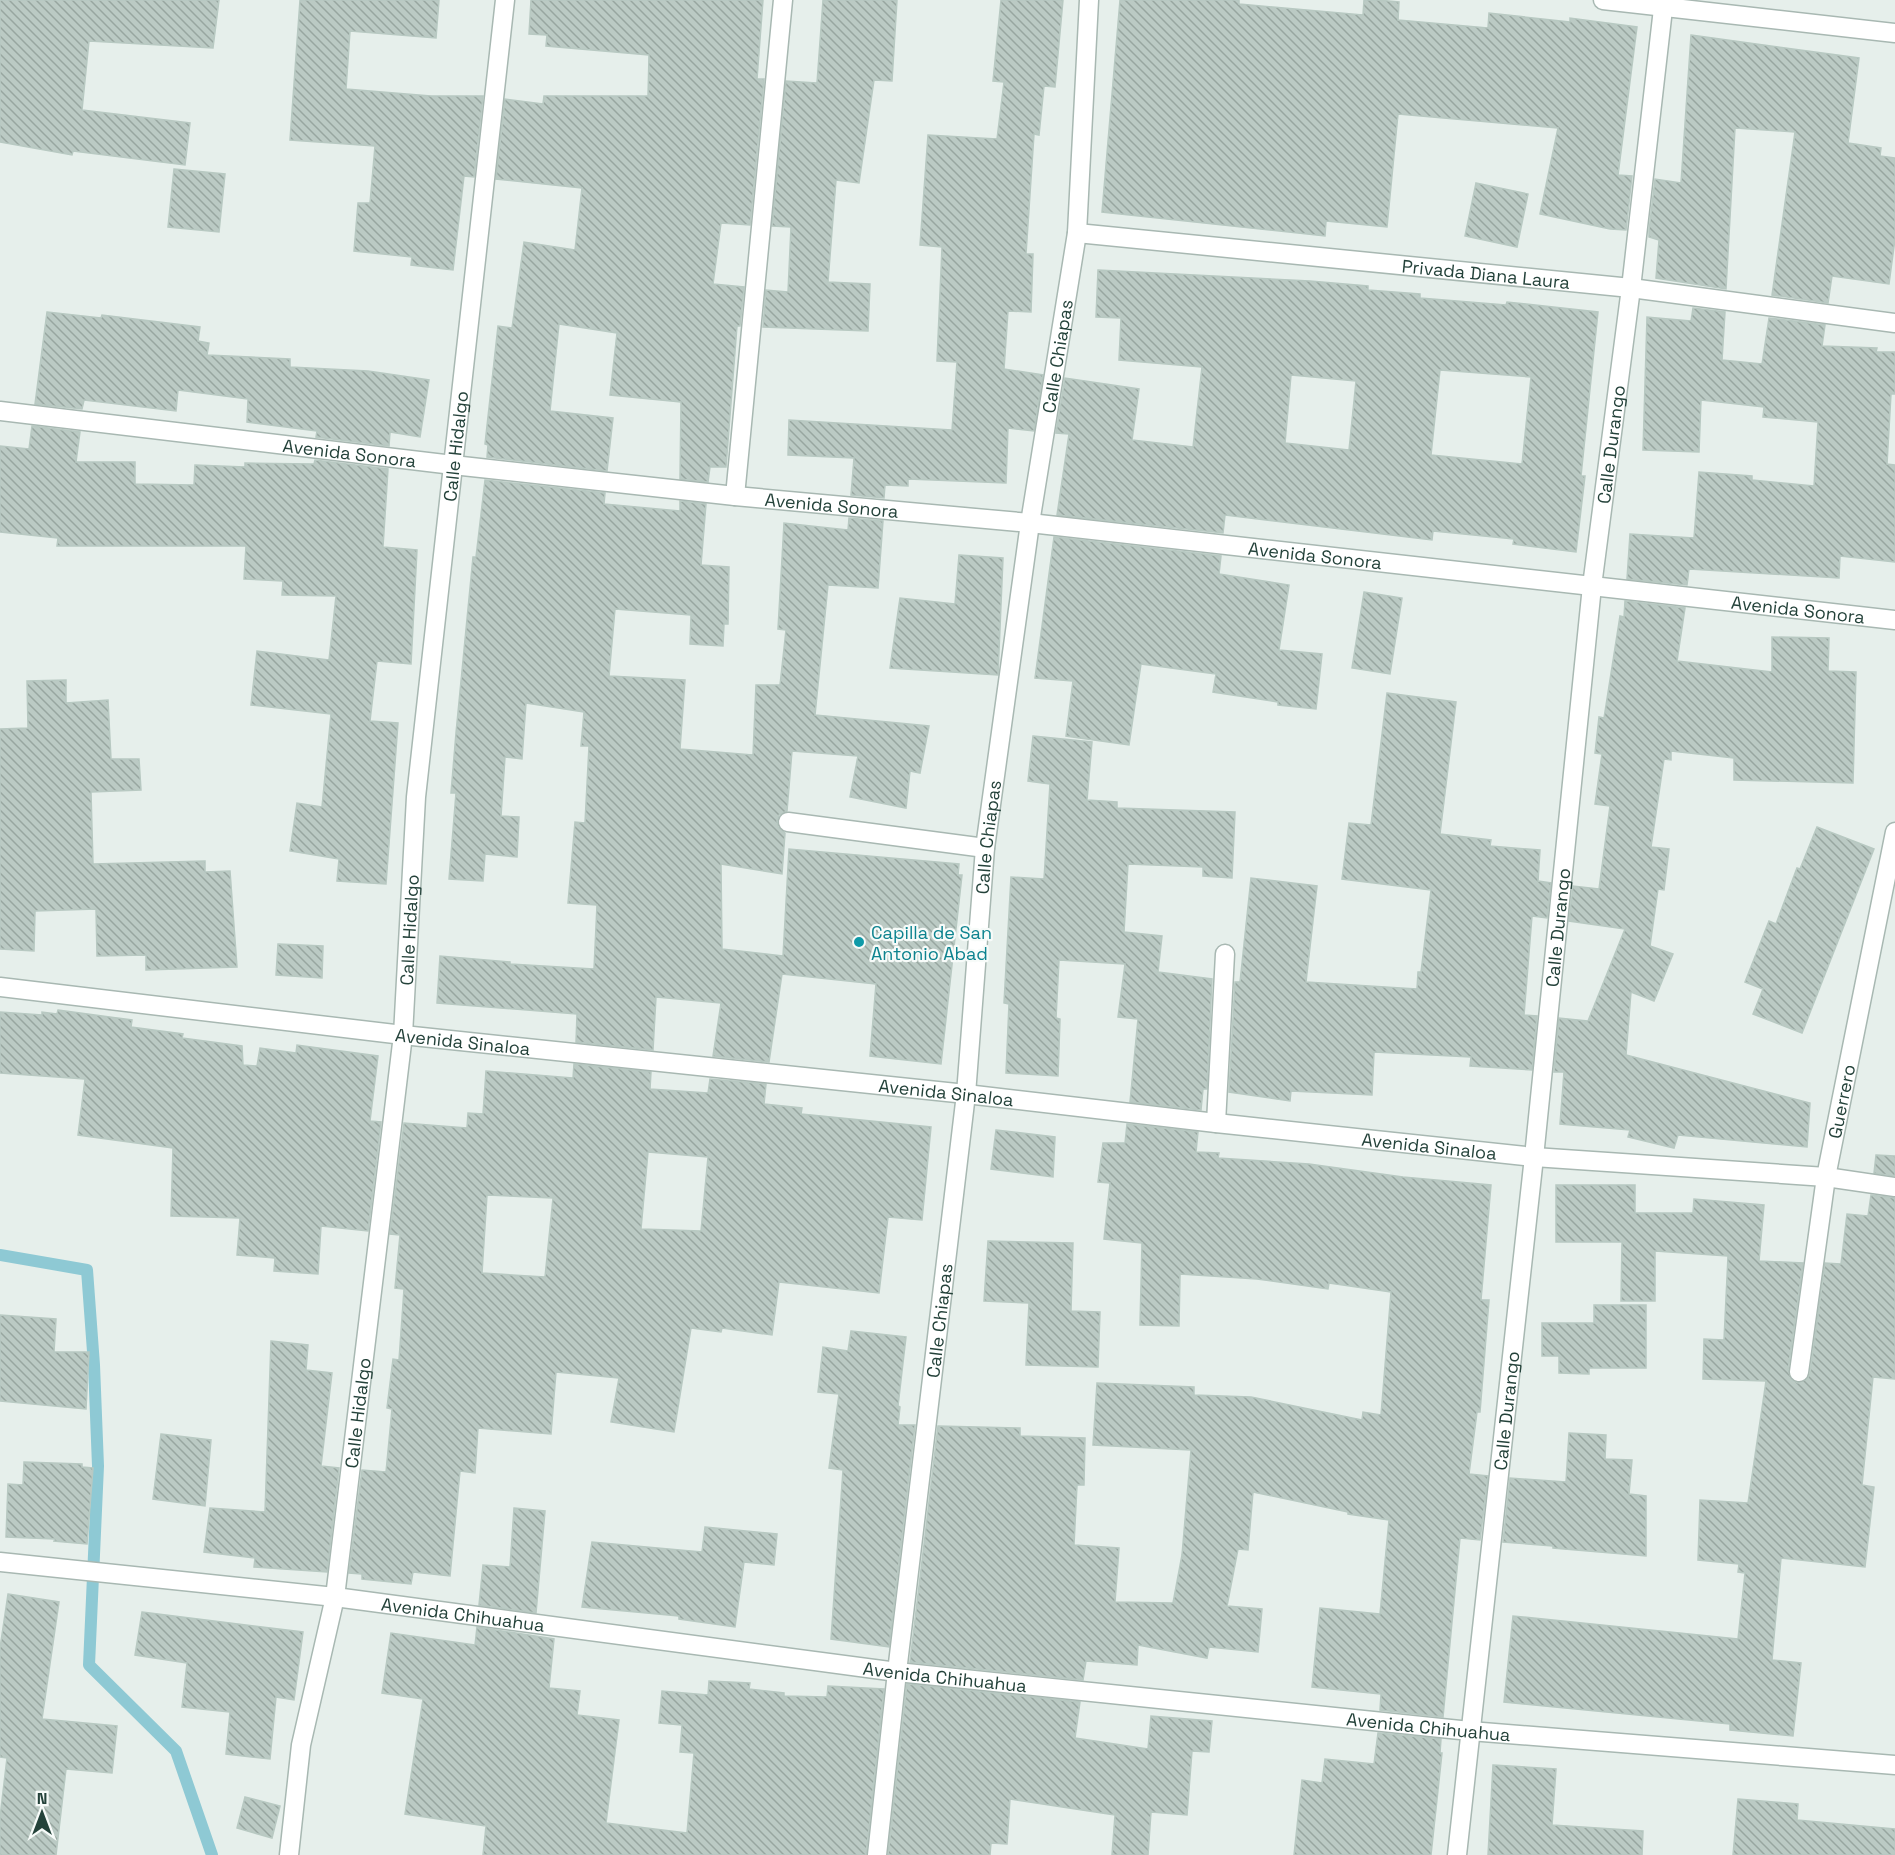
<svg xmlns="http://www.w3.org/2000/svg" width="1895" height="1855" viewBox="0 0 1895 1855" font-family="'Space Grotesk',sans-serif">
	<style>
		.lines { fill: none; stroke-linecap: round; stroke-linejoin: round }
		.stream { stroke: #8ec9d4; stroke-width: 12 }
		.building { fill: url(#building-back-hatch); stroke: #b8c9c2; stroke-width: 1.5; fill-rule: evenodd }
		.service-casing { stroke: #a8b8b2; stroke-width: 21 }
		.minor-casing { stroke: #a8b8b2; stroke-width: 21 }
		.service { stroke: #fff; stroke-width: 18 }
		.minor { stroke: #fff; stroke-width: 18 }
		.culture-dot { fill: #0f9aa8; stroke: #f7fbf9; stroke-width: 2 }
		.labels { text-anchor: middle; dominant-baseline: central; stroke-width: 4.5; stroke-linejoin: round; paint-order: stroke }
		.street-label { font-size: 18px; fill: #24423a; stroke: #f7fbf9 }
		.culture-label { font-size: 18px; fill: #0d838f; stroke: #f7fbf9; text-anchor: start }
	</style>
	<defs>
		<pattern id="building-back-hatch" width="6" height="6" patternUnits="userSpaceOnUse" patternTransform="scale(1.5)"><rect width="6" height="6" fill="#bbcac4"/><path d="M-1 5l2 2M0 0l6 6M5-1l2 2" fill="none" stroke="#98a6a0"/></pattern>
	</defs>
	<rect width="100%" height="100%" fill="#e6efeb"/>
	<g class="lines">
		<!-- stream -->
		<polyline class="stream" points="0,1255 87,1270 94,1365 98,1466 89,1665 176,1751 212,1855"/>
	</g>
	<!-- building -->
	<g class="building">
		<polygon points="0,0 219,0 213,48 89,41 82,110 190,123 185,165 73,151 72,155 0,142"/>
		<polygon points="300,0 439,0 436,38 350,31 346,89 431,96 483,96 474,177 464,176 453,270 411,265 412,257 354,251 358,203 370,203 375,146 290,140"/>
		<polygon points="531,0 763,0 757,79 764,79 750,225 721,223 713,284 744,287 740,326 737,326 726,467 710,467 708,482 680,479 681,402 610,395 617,333 559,324 550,411 613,418 607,471 487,457 488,445 485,444 498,326 512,328 524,242 575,250 582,188 496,179 505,99 543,104 544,96 648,96 649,55 546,46 547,35 529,34"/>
		<polygon points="823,0 897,0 892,81 874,80 859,183 836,180 828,282 870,284 868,331 763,327 766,290 788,292 791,227 772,226 786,81 817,83"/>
		<polygon points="1001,0 1063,0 1055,87 1044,86 1039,135 1034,134 1026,254 1033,254 1031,312 1008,311 1004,369 1043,375 1034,431 1008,428 1006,483 908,479 908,486 885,485 884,498 851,495 854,458 788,455 789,420 952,430 957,362 937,361 942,247 920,245 928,135 997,139 1004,82 993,81"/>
		<polygon points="1120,0 1239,0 1239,4 1363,15 1364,0 1378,0 1399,2 1398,20 1488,28 1489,13 1570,22 1570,18 1637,27 1618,175 1632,176 1626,230 1610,229 1540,214 1558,128 1398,114 1387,227 1326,221 1325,236 1102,212"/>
		<polygon points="1691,35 1859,58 1848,143 1881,148 1880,156 1895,158 1895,239 1889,284 1832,276 1828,303 1772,295 1795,132 1735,128 1726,289 1656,278 1659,240 1649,237 1649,231 1655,179 1681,183"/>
		<polygon points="174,169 225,174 219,232 168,227"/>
		<polygon points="1476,183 1528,194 1517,247 1465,236"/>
		<path d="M1098 270 1310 281 1368 286V290L1420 294V298L1506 305 1507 302 1598 312 1581 476H1585L1576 552 1513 544 1514 539 1433 531 1432 540 1225 515 1223 533 1057 515 1069 434 1056 433 1065 378 1139 389 1132 440 1193 447 1202 367 1119 360 1121 318 1096 317ZM1440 370 1531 377 1522 464 1431 455ZM1291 375 1356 381 1349 450 1285 443Z"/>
		<polygon points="1693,308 1725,312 1722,360 1762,364 1769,318 1825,325 1822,346 1877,348 1876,352 1895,352 1895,394 1891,394 1887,464 1895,465 1895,562 1840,556 1839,578 1689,569 1687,585 1627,579 1630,534 1694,538 1699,472 1752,476 1752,480 1814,486 1818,422 1763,417 1764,407 1701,400 1699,452 1643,450 1647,317 1691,321"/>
		<polygon points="47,312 101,318 102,315 200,327 198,341 209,343 207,355 290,359 290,367 368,371 429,380 420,437 390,432 389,446 316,437 317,431 247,422 248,399 178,390 176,411 84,400 82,409 35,404"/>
		<polygon points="32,426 80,432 76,462 135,462 135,484 194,485 195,465 245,467 245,463 314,464 315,460 388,469 383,547 417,550 411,664 377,661 370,721 398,723 386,884 337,881 339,859 290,851 297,803 322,807 331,714 251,705 257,651 329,660 336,596 282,595 283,581 244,579 246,546 57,546 58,538 0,532 0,446 29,449"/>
		<polygon points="485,480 605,493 604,504 680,511 680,501 706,504 701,565 729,567 728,624 724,624 723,646 690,644 691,615 615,609 609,676 685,680 680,749 753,755 756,685 780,685 786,630 778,629 784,523 848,530 849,518 883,521 878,588 828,585 815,715 929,726 920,773 910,771 906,808 850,797 858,756 792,751 787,811 779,815 777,821 778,827 785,833 782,874 721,864 722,949 783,956 789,849 959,864 958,875 962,875 941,1064 870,1056 876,984 782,974 769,1062 713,1056 721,1003 656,997 653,1050 576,1042 577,1014 437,1003 440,956 510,962 510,964 594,969 597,905 568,903 575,822 585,823 589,746 581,746 584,712 526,703 522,759 505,757 501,816 519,817 517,857 485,854 483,881 449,879 456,793 451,793 456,733 473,557 476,557"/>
		<polygon points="1054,537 1221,556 1219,574 1289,585 1279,650 1322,654 1316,709 1278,705 1278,702 1213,692 1216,674 1141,664 1129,745 1066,736 1073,681 1035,678"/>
		<polygon points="959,555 1003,558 998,675 890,668 900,598 955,604"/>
		<polygon points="1364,592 1402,598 1390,674 1352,668"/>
		<polygon points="1625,601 1685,608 1677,661 1772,672 1772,637 1829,638 1828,671 1856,672 1853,783 1734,780 1734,758 1671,751 1671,760 1664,759 1651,847 1669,849 1664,890 1658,889 1650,946 1673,954 1654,1001 1631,992 1626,1055 1810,1103 1807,1147 1678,1135 1674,1148 1628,1137 1630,1130 1560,1124 1564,1072 1554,1072 1559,1018 1588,1021 1625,929 1569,921 1573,886 1599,889 1610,806 1595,804 1602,754 1595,753 1599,717 1604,718 1620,616 1624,617"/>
		<polygon points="66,680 66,703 108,700 111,759 139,759 141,790 91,792 93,864 205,861 205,872 230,871 237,967 146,970 146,955 97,956 96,909 35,911 34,951 0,949 0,729 28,728 27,681"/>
		<polygon points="1387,693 1456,702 1440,834 1491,840 1490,846 1540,850 1538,881 1551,883 1547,918 1532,916 1524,1015 1537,1016 1532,1070 1470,1066 1471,1057 1374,1052 1372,1095 1291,1091 1290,1101 1229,1092 1235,982 1240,982 1251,878 1317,886 1306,982 1417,989 1418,972 1421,972 1431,890 1342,879 1349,823 1371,825"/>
		<polygon points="1033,736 1092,742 1087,800 1117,802 1117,808 1235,812 1232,878 1203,876 1203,867 1128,864 1124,932 1162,936 1158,972 1212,979 1207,1089 1203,1089 1201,1110 1130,1102 1138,1019 1118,1017 1125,964 1059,960 1056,1018 1060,1019 1058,1076 1006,1073 1009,1004 1004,1003 1011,877 1044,879 1050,784 1028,781"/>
		<polygon points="1817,827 1874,849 1802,1033 1753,1014 1763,989 1745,982 1769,921 1776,924 1797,868 1800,869"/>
		<polygon points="278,944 323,946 322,978 276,975"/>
		<polygon points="58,1010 132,1020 131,1027 183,1034 182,1038 242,1046 243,1065 257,1066 260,1048 296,1053 297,1045 378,1056 370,1121 381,1122 368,1231 321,1226 318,1274 274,1271 275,1258 237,1255 240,1218 171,1216 173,1148 78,1135 85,1079 0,1073 0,1012 42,1015 42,1012 57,1014"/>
		<path d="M574 1064 651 1072 650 1089 708 1093 710 1079 766 1084 764 1104 802 1108 801 1114 931 1127 922 1220 888 1217 879 1293 779 1282 772 1335 722 1328 721 1332 691 1328 674 1432 611 1422 619 1378 556 1372 551 1434 478 1428 475 1473 460 1471 450 1576 413 1572 411 1584 362 1579V1574L349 1573 362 1470 386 1472 392 1409 387 1408 393 1359 399 1360 404 1289 395 1288 400 1235 390 1234 404 1123 467 1128 468 1113 483 1114 486 1071 573 1078ZM648 1152 708 1157 701 1231 641 1229ZM487 1195 553 1198 545 1277 482 1273Z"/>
		<polygon points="1127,1124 1198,1132 1196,1152 1219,1153 1218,1158 1309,1164 1403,1177 1491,1185 1481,1300 1489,1300 1480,1412 1477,1412 1469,1474 1488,1476 1480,1540 1460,1538 1443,1717 1380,1710 1381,1694 1312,1687 1320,1608 1380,1614 1389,1520 1348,1514 1348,1512 1253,1492 1248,1550 1238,1549 1227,1606 1262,1609 1258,1652 1209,1647 1207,1658 1138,1645 1137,1665 1086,1661 1083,1680 910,1662 938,1426 1020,1428 1020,1436 1085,1438 1084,1485 1077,1485 1074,1545 1119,1548 1115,1602 1173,1603 1182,1555 1191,1450 1093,1445 1097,1383 1194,1387 1194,1395 1251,1397 1362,1420 1363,1412 1381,1415 1391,1292 1329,1283 1328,1289 1257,1279 1180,1274 1179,1326 1140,1325 1142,1243 1104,1239 1110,1183 1098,1182 1103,1143 1125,1143"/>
		<polygon points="996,1130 1055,1137 1053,1177 991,1169"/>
		<polygon points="1876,1155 1895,1156 1895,1176 1874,1173"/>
		<polygon points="1556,1185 1635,1185 1635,1213 1693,1213 1694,1199 1764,1205 1759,1261 1803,1263 1788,1370 1792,1380 1798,1383 1807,1379 1810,1374 1825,1263 1841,1264 1847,1214 1868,1216 1871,1195 1895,1198 1895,1379 1873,1377 1862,1485 1874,1487 1865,1567 1781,1558 1772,1660 1801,1663 1793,1736 1730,1730 1730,1724 1504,1702 1513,1616 1738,1639 1745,1573 1738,1572 1739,1564 1698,1560 1700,1500 1748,1503 1766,1381 1703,1379 1704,1339 1724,1340 1728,1256 1655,1251 1655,1301 1621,1301 1622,1242 1556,1242"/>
		<polygon points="988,1241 1073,1243 1071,1311 1100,1312 1098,1367 1026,1365 1029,1303 984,1301"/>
		<polygon points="1594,1305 1646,1305 1646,1368 1589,1368 1589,1374 1559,1373 1559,1356 1542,1356 1542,1323 1594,1323"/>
		<polygon points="0,1315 56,1319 54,1352 89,1352 86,1409 0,1401"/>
		<polygon points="851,1331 906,1337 898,1406 900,1407 898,1425 915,1425 889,1647 831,1639 843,1470 829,1468 839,1394 818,1392 823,1347 848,1351"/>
		<polygon points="271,1341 308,1345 306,1370 332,1373 321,1466 339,1468 327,1572 254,1567 255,1558 204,1552 210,1508 265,1512"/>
		<polygon points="1569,1433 1606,1435 1605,1459 1632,1460 1629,1494 1646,1496 1646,1556 1553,1548 1553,1546 1503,1542 1510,1478 1566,1482"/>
		<polygon points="161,1434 211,1440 205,1506 153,1499"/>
		<polygon points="24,1462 82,1464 82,1467 93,1468 87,1544 54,1541 55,1539 6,1537 8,1484 23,1485"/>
		<polygon points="514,1508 545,1511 536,1613 479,1605 483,1565 510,1567"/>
		<polygon points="705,1527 777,1534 774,1565 744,1562 735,1627 679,1619 679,1616 582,1607 592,1542 702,1552"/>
		<polygon points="8,1594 59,1602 42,1719 117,1726 112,1773 66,1769 56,1855 0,1855 0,1817 7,1758 0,1757 0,1648"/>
		<polygon points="142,1612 303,1632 294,1700 276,1697 270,1759 226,1754 230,1712 182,1707 187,1663 135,1655"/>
		<polygon points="477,1627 554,1639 549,1688 580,1691 577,1715 619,1720 606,1823 687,1833 694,1753 680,1752 682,1725 659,1723 662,1691 708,1695 709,1681 750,1683 749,1689 784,1693 784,1696 827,1697 828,1686 884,1689 866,1855 483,1855 486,1826 405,1814 423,1699 382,1693 391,1633 475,1645"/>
		<polygon points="907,1684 1080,1702 1075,1738 1148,1749 1151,1716 1212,1721 1209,1752 1192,1751 1187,1815 1151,1812 1148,1855 1112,1855 1115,1815 1010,1799 1007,1844 991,1843 990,1855 888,1855"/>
		<polygon points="1378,1733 1441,1739 1440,1753 1442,1753 1431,1855 1294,1855 1302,1780 1322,1783 1325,1759 1374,1764"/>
		<polygon points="1493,1765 1556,1769 1552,1825 1643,1831 1642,1855 1488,1855"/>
		<polygon points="245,1797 280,1806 272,1838 237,1828"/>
		<polygon points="1738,1799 1798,1804 1797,1820 1895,1829 1895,1855 1733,1855"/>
	</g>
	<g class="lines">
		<defs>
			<polyline id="service" points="1216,1123 1225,954"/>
			<g id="minor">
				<polyline points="1603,0 1895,33"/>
				<path id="s1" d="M1077 233 1631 288 1895 323"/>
				<path id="s2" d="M0 411 453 465 735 496 1030 523 1895 620"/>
				<polyline points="735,496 783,0"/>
				<polyline points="788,822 985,848"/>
				<path id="s3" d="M0 987 403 1035 966 1094 1216 1123 1534 1157 1826 1177 1895 1187"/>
				<path id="s4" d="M1799 1372 1826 1177 1895 832"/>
				<path id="s5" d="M0 1562 335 1597 897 1672 1470 1731 1895 1765"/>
				<path id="s6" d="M289 1855 301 1745 335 1597 403 1035 416 797 505 0"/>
				<path id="s7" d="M877 1855 897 1672 966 1094 985 848 1030 523 1077 233 1089 0"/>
				<path id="s8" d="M1457 1855 1534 1157 1592 586 1631 288 1664 0"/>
			</g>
		</defs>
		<!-- service casing -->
		<use href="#service" class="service-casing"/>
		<!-- minor casing -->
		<use href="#minor" class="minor-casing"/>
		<!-- service -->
		<use href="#service" class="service"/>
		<!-- minor -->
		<use href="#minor" class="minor"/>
	</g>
	<!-- markers -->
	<circle class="culture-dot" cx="859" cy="942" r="6"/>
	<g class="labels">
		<!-- street labels -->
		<g class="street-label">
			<text stroke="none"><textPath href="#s1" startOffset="411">Privada Diana Laura</textPath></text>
			<text stroke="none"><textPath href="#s7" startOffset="1510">Calle Chiapas</textPath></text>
			<text stroke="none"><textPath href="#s8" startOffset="1419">Calle Durango</textPath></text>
			<text stroke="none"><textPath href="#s6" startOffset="1420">Calle Hidalgo</textPath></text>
			<text stroke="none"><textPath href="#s2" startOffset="352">Avenida Sonora</textPath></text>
			<text stroke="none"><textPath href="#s2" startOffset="837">Avenida Sonora</textPath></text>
			<text stroke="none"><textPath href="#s2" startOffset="1323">Avenida Sonora</textPath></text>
			<text stroke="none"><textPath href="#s2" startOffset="1809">Avenida Sonora</textPath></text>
			<text stroke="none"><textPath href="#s7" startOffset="1024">Calle Chiapas</textPath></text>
			<text stroke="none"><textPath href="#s8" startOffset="933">Calle Durango</textPath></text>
			<text stroke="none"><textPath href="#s6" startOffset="934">Calle Hidalgo</textPath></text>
			<text stroke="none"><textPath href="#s3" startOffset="466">Avenida Sinaloa</textPath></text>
			<text stroke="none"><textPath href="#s3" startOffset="952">Avenida Sinaloa</textPath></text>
			<text stroke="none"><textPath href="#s4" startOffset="274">Guerrero</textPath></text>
			<text stroke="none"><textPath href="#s3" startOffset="1438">Avenida Sinaloa</textPath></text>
			<text stroke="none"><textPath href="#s7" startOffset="538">Calle Chiapas</textPath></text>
			<text stroke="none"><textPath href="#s8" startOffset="447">Calle Durango</textPath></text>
			<text stroke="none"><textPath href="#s6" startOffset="448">Calle Hidalgo</textPath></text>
			<text stroke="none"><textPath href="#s5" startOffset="466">Avenida Chihuahua</textPath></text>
			<text stroke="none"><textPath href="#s5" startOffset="952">Avenida Chihuahua</textPath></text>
			<text stroke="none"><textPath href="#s5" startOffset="1438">Avenida Chihuahua</textPath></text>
		</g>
		<!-- culture labels -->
		<g class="culture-label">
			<text x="871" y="932">Capilla de San<tspan x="871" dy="21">Antonio Abad</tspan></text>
		</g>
	</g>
	<!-- north arrow -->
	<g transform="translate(42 1813)" stroke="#f7fbf9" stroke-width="4.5" paint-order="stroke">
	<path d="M0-4.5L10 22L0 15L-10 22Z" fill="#24423a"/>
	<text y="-9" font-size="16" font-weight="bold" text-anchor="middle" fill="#24423a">N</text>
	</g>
</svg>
